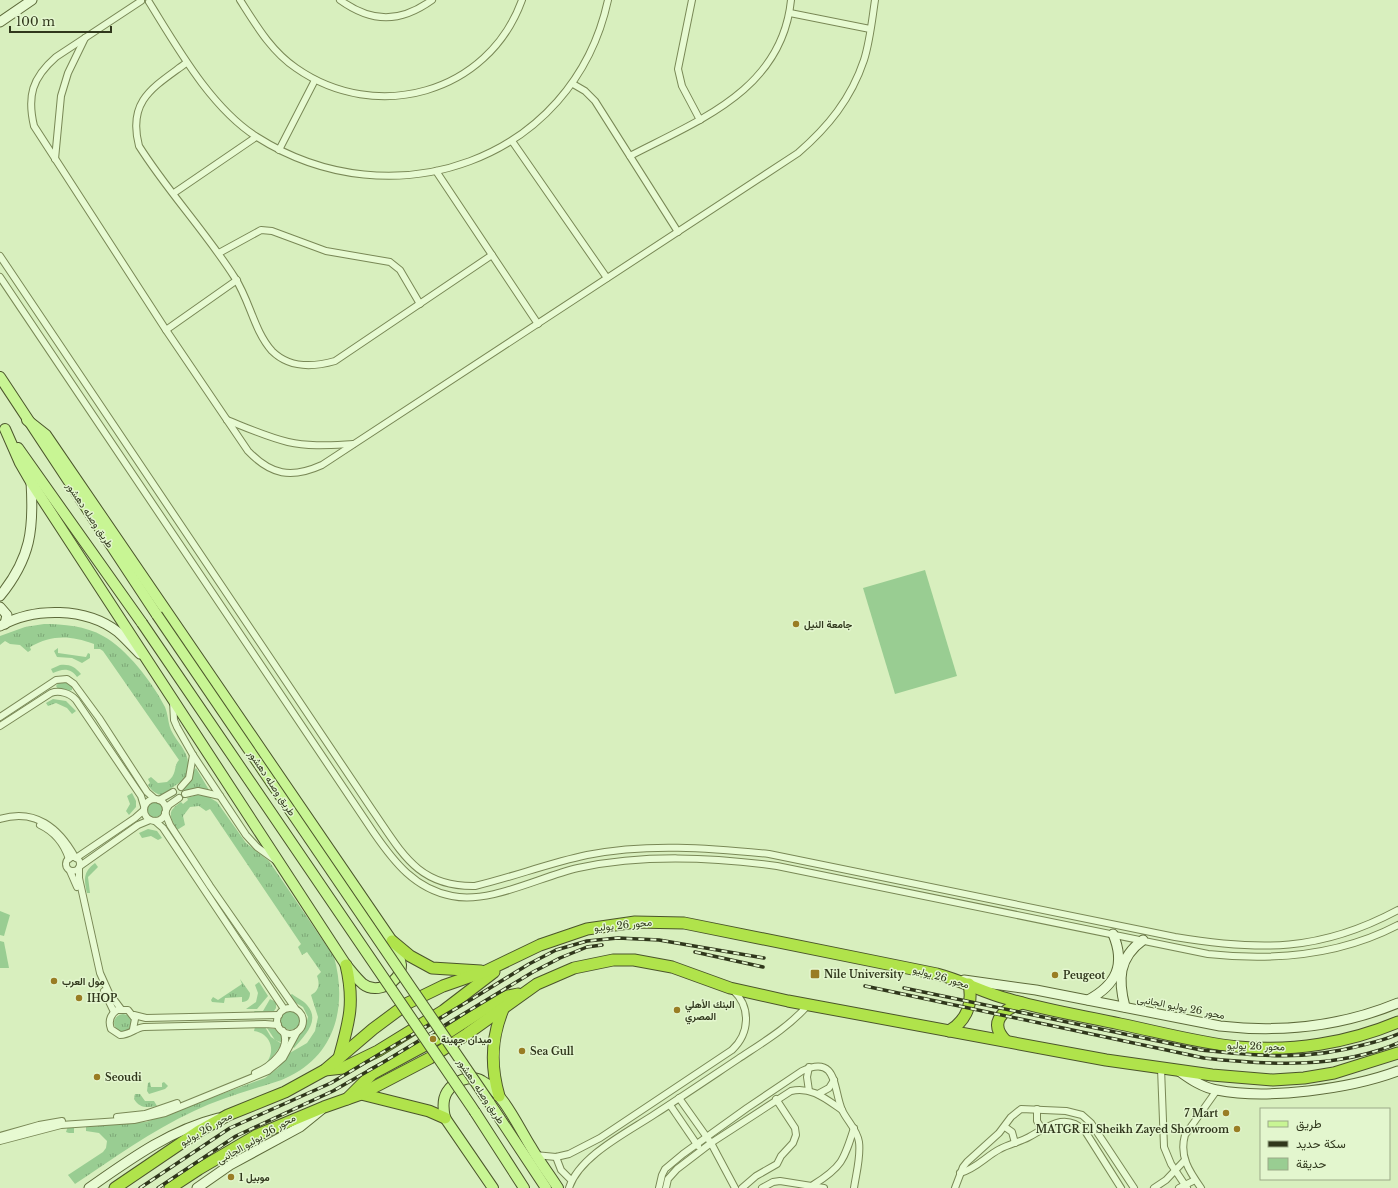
<svg xmlns="http://www.w3.org/2000/svg" width="1398" height="1188" viewBox="0 0 1398 1188" font-family="'Libre Baskerville',Vazirmatn,serif">
	<style>
		.grass { fill: url(#grass-tufts) }
		.green { fill: #99cd92 }
		.lines { fill: none; stroke-linecap: round; stroke-linejoin: round }
		.street-casing { stroke: #798856; stroke-width: 8 }
		.secondary-casing { stroke: #5d6a3a; stroke-width: 11 }
		.primary-casing { stroke: #4b552b; stroke-width: 12 }
		.highway-casing { stroke: #4b552b; stroke-width: 13 }
		.street { stroke: #e7fad2; stroke-width: 6 }
		.secondary { stroke: #e7fad2; stroke-width: 9 }
		.primary { stroke: #c8f594; stroke-width: 10 }
		.highway { stroke: #b0e34b; stroke-width: 11 }
		.rail-casing { stroke: #30371c; stroke-width: 3.5 }
		.rail { stroke: #e3f6ce; stroke-width: 2; stroke-dasharray: 6; stroke-linecap: butt }
		.primary-bridge-casing { stroke: #4b552b; stroke-width: 12; stroke-linecap: butt }
		.primary-bridge { stroke: #c8f594; stroke-width: 10 }
		.poi-dot { fill: #997d24; stroke: #e3f6ce; stroke-width: 1.5 }
		.labels { text-anchor: middle; dominant-baseline: central; stroke-width: 3; stroke-linejoin: round; paint-order: stroke }
		.street-label { font-size: 10px; fill: #30371c; stroke: #e3f6ce }
		.poi-label { font-size: 10px; font-weight: bold; fill: #30371c; stroke: #e3f6ce; text-anchor: start }
	</style>
	<defs>
		<pattern id="grass-tufts" width="24" height="20" patternUnits="userSpaceOnUse"><rect width="24" height="20" fill="#99cd92"/><path d="M3 7l-1-3M5 7V3M7 7l1-3M15 17l-1-3M17 17v-4M19 17l1-3" fill="none" stroke="#7da776"/></pattern>
	</defs>
	<rect width="100%" height="100%" fill="#d8efbe"/>
	<!-- grass -->
	<g class="grass">
		<path d="M44 624C63 624 86 626 103 636 126 648 153 683 165 707 168 714 168 723 171 730 177 743 190 752 188 768 187 780 180 782 173 787 171 788 171 790 170 791 162 800 152 792 148 785L150 783 148 779 151 777 158 783 167 782C178 774 173 766 179 760L103 651 100 649H94V644C69 635 52 635 30 647L31 650 28 652 20 645 10 644 5 641 0 645V636L25 627Z"/>
		<polygon points="53,699 66,701 76,711 72,714 67,708 56,703 48,706 46,703"/>
		<polygon points="196,768 209,790 194,789 185,793 183,790 190,781 194,770"/>
		<polygon points="132,793 136,801 136,807 129,815 126,811 130,804 127,796"/>
		<path d="M197 795 207 796 217 802 246 843 269 861 334 957C347 1003 337 1053 290 1076 279 1082 265 1085 253 1089 233 1095 213 1102 194 1111 151 1131 114 1158 75 1184L68 1175 103 1152 106 1148 107 1141 99 1133 86 1131V1126L74 1127V1133H69L66 1132 68 1126 146 1122 265 1078 278 1068 288 1054 307 1043 315 1031 318 1017 311 995C319 991 320 984 317 976L321 972 307 952 302 955 298 947 301 944 210 809 206 811 199 806 190 807 183 816 185 825 177 830C170 816 166 812 181 802L183 804 188 800 187 798Z"/>
		<path d="M240 979 250 993C250 998 248 1002 242 1002V997L225 998 224 1003 212 1002 211 1000 213 997 218 1000 242 984Z"/>
		<circle cx="123" cy="1023" r="9"/>
		<polygon points="150,1082 151,1087 162,1087 162,1083 164,1082 168,1086 165,1089 149,1094 147,1091 148,1083"/>
		<path d="M135 1094H140L145 1101H154L157 1106C147 1108 139 1108 134 1099Z"/>
	</g>
	<!-- green -->
	<g class="green">
		<polygon points="925,570 957,676 895,694 863,588"/>
		<polygon points="58,648 58,653 86,657 88,653 90,654 90,658 82,663 72,658 57,657 54,651"/>
		<path d="M60 665C70 664 75 667 81 674L77 677C71 668 63 668 53 673L51 669Z"/>
		<polygon points="59,682 67,682 72,686 72,690 69,691 58,689 56,686"/>
		<circle cx="155" cy="809" r="8"/>
		<polygon points="148,829 157,831 162,838 158,840 151,836 142,838 139,833"/>
		<path d="M95 863 98 867 88 877 90 893H87C84 879 83 872 95 863Z"/>
		<polygon points="0,911 10,915 4,936 0,935"/>
		<polygon points="0,941 4,942 9,968 0,968"/>
		<polygon points="259,982 268,996 257,1009 246,1009 256,1002 258,993 255,985"/>
		<path d="M292 994C297 998 303 1000 307 1005 321 1021 304 1036 294 1048L292 1046 296 1035 305 1028 308 1017 303 1007 296 1003 289 996Z"/>
		<polygon points="270,999 276,1002 276,1008 274,1011 255,1013 254,1011 263,1011"/>
		<circle cx="290" cy="1020" r="10"/>
		<path d="M255 1027H265L271 1037 282 1044 268 1063 267 1062C276 1050 270 1033 254 1031Z"/>
		<polygon points="267,1028 275,1029 282,1036 283,1043 275,1040"/>
	</g>
	<g class="lines">
		<defs>
			<g id="street">
				<path d="M240 0C256 25 271 51 296 68 376 124 488 94 522 0"/>
				<path d="M340 0C372 23 400 23 432 0"/>
				<polyline points="692,0 678,69 682,86 700,120"/>
				<path d="M141 1 56 57C32 78 27 96 34 126L166 330 248 451C271 475 291 479 322 465L798 153C828 127 851 99 864 60 870 41 872 20 875 0"/>
				<path d="M149 2C177 47 211 108 257 137 392 223 573 161 608 0"/>
				<polyline points="790,13 870,29"/>
				<path d="M186 63C154 87 127 100 139 146 168 192 206 232 235 278 250 301 254 331 272 351 289 368 314 367 335 361L492 255"/>
				<polyline points="573,84 585,91 595,101 678,232"/>
				<polyline points="512,141 607,278"/>
				<polyline points="279,150 315,80"/>
				<path d="M630 156C699 120 782 90 791 0"/>
				<polyline points="55,159 61,96 68,73 85,38"/>
				<polyline points="436,171 538,324"/>
				<polyline points="174,193 256,137"/>
				<polyline points="219,253 261,230 272,231 326,251 390,262 400,270 420,304"/>
				<path d="M0 256 373 811C402 853 418 887 475 886 513 877 549 863 587 855 647 843 709 848 769 854L1175 937C1260 951 1320 952 1398 910"/>
				<path d="M0 277 374 833C394 862 415 889 452 896 490 904 539 877 578 868 644 854 711 857 777 866L1208 954C1273 961 1339 956 1398 925"/>
				<polyline points="166,330 237,280"/>
				<path d="M227 420C247 428 267 437 288 442 309 447 332 445 353 444"/>
				<polyline points="173,702 174,720 177,727 193,755 246,835 257,847 275,860"/>
				<polyline points="0,717 56,680 67,679 74,684 99,718 147,792 155,799"/>
				<path d="M0 726 51 693C59 690 70 693 76 700L141 796 144 806"/>
				<polyline points="181,787 189,778 193,755"/>
				<polyline points="185,794 198,791 220,796"/>
				<circle cx="155" cy="810" r="11"/>
				<polyline points="159,800 173,792"/>
				<polyline points="166,810 169,805 179,798"/>
				<polyline points="165,813 170,825 210,886 295,1008"/>
				<path d="M0 819C35 808 59 828 75 857"/>
				<polyline points="155,821 163,828 284,1009"/>
				<path d="M40 825C55 832 64 844 69 859"/>
				<circle cx="73" cy="864" r="7"/>
				<polyline points="76,858 135,818 144,810"/>
				<polyline points="80,866 138,825 150,820"/>
				<polyline points="79,868 79,878 100,973 109,993 121,1009"/>
				<polyline points="70,871 77,887"/>
				<polyline points="104,991 114,1012"/>
				<circle cx="290" cy="1021" r="13"/>
				<polyline points="134,1015 146,1018 279,1015"/>
				<path d="M133 1029 135 1019 128 1010H117C110 1015 108 1021 111 1029L120 1035C130 1035 135 1028 144 1027L265 1024 278 1025"/>
				<polyline points="809,1067 807,1077 809,1091"/>
				<polyline points="1161,1068 1164,1147 1171,1164 1187,1188"/>
				<path d="M255 1073C270 1067 292 1049 283 1031"/>
				<polyline points="818,1094 829,1088 834,1080"/>
				<polyline points="679,1098 711,1143 735,1188"/>
				<polyline points="670,1105 698,1146"/>
				<polyline points="1037,1109 1037,1121 1042,1129"/>
				<polyline points="117,1117 145,1114 177,1103"/>
				<polyline points="1005,1127 1012,1132 1015,1143"/>
				<polyline points="0,1136 39,1125 62,1121"/>
				<polyline points="0,1141 61,1125 134,1120 165,1113 268,1071 283,1058 297,1032"/>
				<path d="M535 1155 556 1157 569 1154 600 1138 732 1050C750 1033 751 1007 733 990"/>
				<polyline points="556,1157 561,1170 571,1180"/>
				<path d="M960 1173C976 1169 986 1156 1000 1149 1009 1144 1020 1142 1029 1137 1049 1126 1065 1112 1085 1131L1121 1188"/>
				<path d="M813 1185C842 1167 844 1160 854 1128"/>
				<path d="M569 1188C579 1156 628 1132 655 1114 683 1096 711 1077 738 1059 762 1043 789 1027 808 1005"/>
				<path d="M659 1188 662 1175 665 1169 683 1154 747 1108 802 1071C838 1054 833 1089 842 1110 847 1121 857 1129 859 1142 861 1157 856 1174 854 1188"/>
				<path d="M666 1188 668 1179 677 1169 711 1143 791 1091C811 1086 826 1099 842 1110"/>
				<polyline points="742,1188 756,1176 777,1164 781,1156 793,1143 796,1135 795,1128 776,1099"/>
				<polyline points="762,1188 773,1182 780,1181 824,1188"/>
				<polyline points="955,1188 963,1167 967,1162 999,1133 1011,1117 1021,1109 1066,1111 1082,1115 1091,1123 1134,1188"/>
				<polyline points="1154,1188 1166,1180 1185,1160"/>
				<polyline points="1179,1188 1195,1180"/>
				<path d="M1201 1188C1189 1171 1179 1156 1185 1135L1217 1090"/>
			</g>
			<g id="secondary">
				<polyline points="0,22 32,0"/>
				<path d="M0 596C31 558 34 529 31 482"/>
				<polyline points="0,607 7,615 5,624"/>
				<path d="M0 626C34 607 86 607 118 632 125 638 132 646 140 654"/>
				<path d="M964 980 1036 990 1220 1026C1282 1033 1340 1027 1398 1003"/>
				<path d="M1088 1000C1116 985 1126 965 1113 934"/>
				<path d="M1125 1007C1118 980 1118 958 1143 940"/>
				<path d="M1179 1071C1190 1079 1203 1088 1217 1090 1267 1100 1350 1089 1398 1071"/>
				<path d="M89 1188C129 1160 170 1130 218 1118"/>
				<polyline points="197,1188 230,1165 300,1127 321,1110"/>
			</g>
			<g id="primary">
				<polyline points="0,377 157,615"/>
				<path d="M5 429 20 463 31 482 346 965C351 971 357 979 363 984 377 995 401 982 401 965 400 957 395 948 392 941L46 435 27 420"/>
				<polyline points="18,448 142,623"/>
				<polyline points="489,1102 546,1188"/>
				<polyline points="475,1112 524,1188"/>
				<path d="M493 1188 445 1118C443 1109 442 1100 447 1092 454 1081 470 1074 482 1081 502 1091 519 1128 531 1147 539 1161 549 1174 558 1188"/>
			</g>
			<g id="highway">
				<polyline points="392,941 410,956 432,968 481,971"/>
				<path d="M949 1031C966 1021 973 1004 969 984"/>
				<path d="M1006 1041C987 1022 1004 1009 1022 1003"/>
				<path d="M339 1058C349 1022 355 1003 346 965"/>
				<polyline points="325,1070 343,1068 378,1051 443,1011 494,972"/>
				<polyline points="361,1094 429,1111 445,1118"/>
				<path d="M499 1096C490 1065 491 1037 504 1007"/>
				<polyline points="347,1099 372,1074 444,1035 497,1001 508,996 518,994"/>
				<path d="M115 1188 199 1131 228 1115 285 1092 325 1070 373 1029 408 1003 443 986 486 971 540 945 587 929 635 922 684 923 937 974C961 980 984 993 1008 999 1044 1010 1083 1016 1120 1024 1159 1032 1199 1043 1238 1047 1292 1052 1348 1043 1398 1022"/>
				<polyline points="170,1188 199,1169 257,1135 324,1107 361,1094 430,1058 467,1034 537,984 574,968 613,960 634,960 672,967 730,988 788,1001 1106,1060 1212,1075 1273,1080 1304,1078 1334,1073 1398,1053"/>
			</g>
		</defs>
		<!-- street casing -->
		<use href="#street" class="street-casing"/>
		<!-- secondary casing -->
		<use href="#secondary" class="secondary-casing"/>
		<!-- primary casing -->
		<use href="#primary" class="primary-casing"/>
		<!-- highway casing -->
		<use href="#highway" class="highway-casing"/>
		<!-- street -->
		<use href="#street" class="street"/>
		<!-- secondary -->
		<use href="#secondary" class="secondary"/>
		<!-- primary -->
		<use href="#primary" class="primary"/>
		<!-- highway -->
		<use href="#highway" class="highway"/>
		<defs>
			<g id="rail">
				<polyline points="695,952 763,967"/>
				<path d="M865 986 1204 1058C1268 1065 1337 1069 1398 1043"/>
				<path d="M904 988 1201 1050C1259 1056 1305 1061 1363 1045 1375 1042 1387 1039 1398 1034"/>
				<polyline points="140,1188 230,1128 331,1083 472,999 529,964 556,950 587,941 618,938 659,940 764,958"/>
				<polyline points="158,1188 236,1136 333,1091 382,1063 533,972 560,958 587,947 602,945"/>
			</g>
		</defs>
		<!-- rail casing -->
		<use href="#rail" class="rail-casing"/>
		<!-- rail -->
		<use href="#rail" class="rail"/>
		<defs>
			<g id="primary-bridge">
				<polyline points="157,615 489,1102"/>
				<path d="M142 623C252 786 365 948 475 1112"/>
			</g>
		</defs>
		<!-- primary-bridge casing -->
		<use href="#primary-bridge" class="primary-bridge-casing"/>
		<!-- primary-bridge -->
		<use href="#primary-bridge" class="primary-bridge"/>
	</g>
	<!-- markers -->
	<g class="poi-dot">
		<circle cx="796" cy="624" r="4"/>
		<rect x="810" y="969" width="10" height="10" rx="2"/>
		<circle cx="1055" cy="975" r="4"/>
		<circle cx="54" cy="981" r="4"/>
		<circle cx="79" cy="998" r="4"/>
		<circle cx="677" cy="1010" r="4"/>
		<circle cx="433" cy="1039" r="4"/>
		<circle cx="522" cy="1051" r="4"/>
		<circle cx="97" cy="1077" r="4"/>
		<circle cx="1226" cy="1113" r="4"/>
		<circle cx="1237" cy="1129" r="4"/>
		<circle cx="231" cy="1177" r="4"/>
	</g>
	<g class="labels">
		<!-- street labels -->
		<g class="street-label">
			<text transform="translate(90 515) rotate(56)">طريق وصله دهشور</text>
			<text transform="translate(272 783) rotate(56)">طريق وصله دهشور</text>
			<text transform="translate(623 925) rotate(-6)">محور 26 يوليو</text>
			<text transform="translate(941 977) rotate(16)">محور 26 يوليو</text>
			<text transform="translate(1181 1007) rotate(11)">محور 26 يوليو الجانبى</text>
			<text transform="translate(1256 1046) rotate(2)">محور 26 يوليو</text>
			<text transform="translate(481 1091) rotate(56)">طريق وصله دهشور</text>
			<text transform="translate(206 1129) rotate(-30)">محور 26 يوليو</text>
			<text transform="translate(256 1139) rotate(-30)">محور 26 يوليو الجانبى</text>
		</g>
		<!-- poi labels -->
		<g class="poi-label">
			<text x="804" y="624">جامعة النيل</text>
			<text x="824" y="974">Nile University</text>
			<text x="1063" y="975">Peugeot</text>
			<text x="62" y="981">مول العرب</text>
			<text x="87" y="998">IHOP</text>
			<text x="685" y="1004">البنك الأهلي<tspan x="685" dy="12">المصري</tspan></text>
			<text x="441" y="1039">ميدان جهينة</text>
			<text x="530" y="1051">Sea Gull</text>
			<text x="105" y="1077">Seoudi</text>
			<text x="1218" y="1113" text-anchor="end">7 Mart</text>
			<text x="1229" y="1129" text-anchor="end">MATGR El Sheikh Zayed Showroom</text>
			<text x="239" y="1177">موبيل 1</text>
		</g>
	</g>
	<!-- legend -->
	<rect x="1260" y="1108" width="130" height="72" fill="#e3f6ce" stroke="#9baa87"/>
	<rect x="1268" y="1121" width="20" height="6" fill="#c8f594" stroke="#9baa87"/>
	<text x="1296" y="1128" font-size="12" fill="#30371c">طريق</text>
	<rect x="1268" y="1141" width="20" height="6" fill="#30371c" stroke="#9baa87"/>
	<text x="1296" y="1148" font-size="12" fill="#30371c">سكة حديد</text>
	<rect x="1268" y="1158" width="20" height="12" fill="#99cd92" stroke="#9baa87"/>
	<text x="1296" y="1168" font-size="12" fill="#30371c">حديقة</text>
	<!-- scale -->
	<path d="M10 26v6h101v-6" fill="none" stroke="#30371c" stroke-width="2"/>
	<text x="16" y="26" font-size="12" fill="#30371c" stroke="#e3f6ce" stroke-width="3" paint-order="stroke">100 m</text>
</svg>
